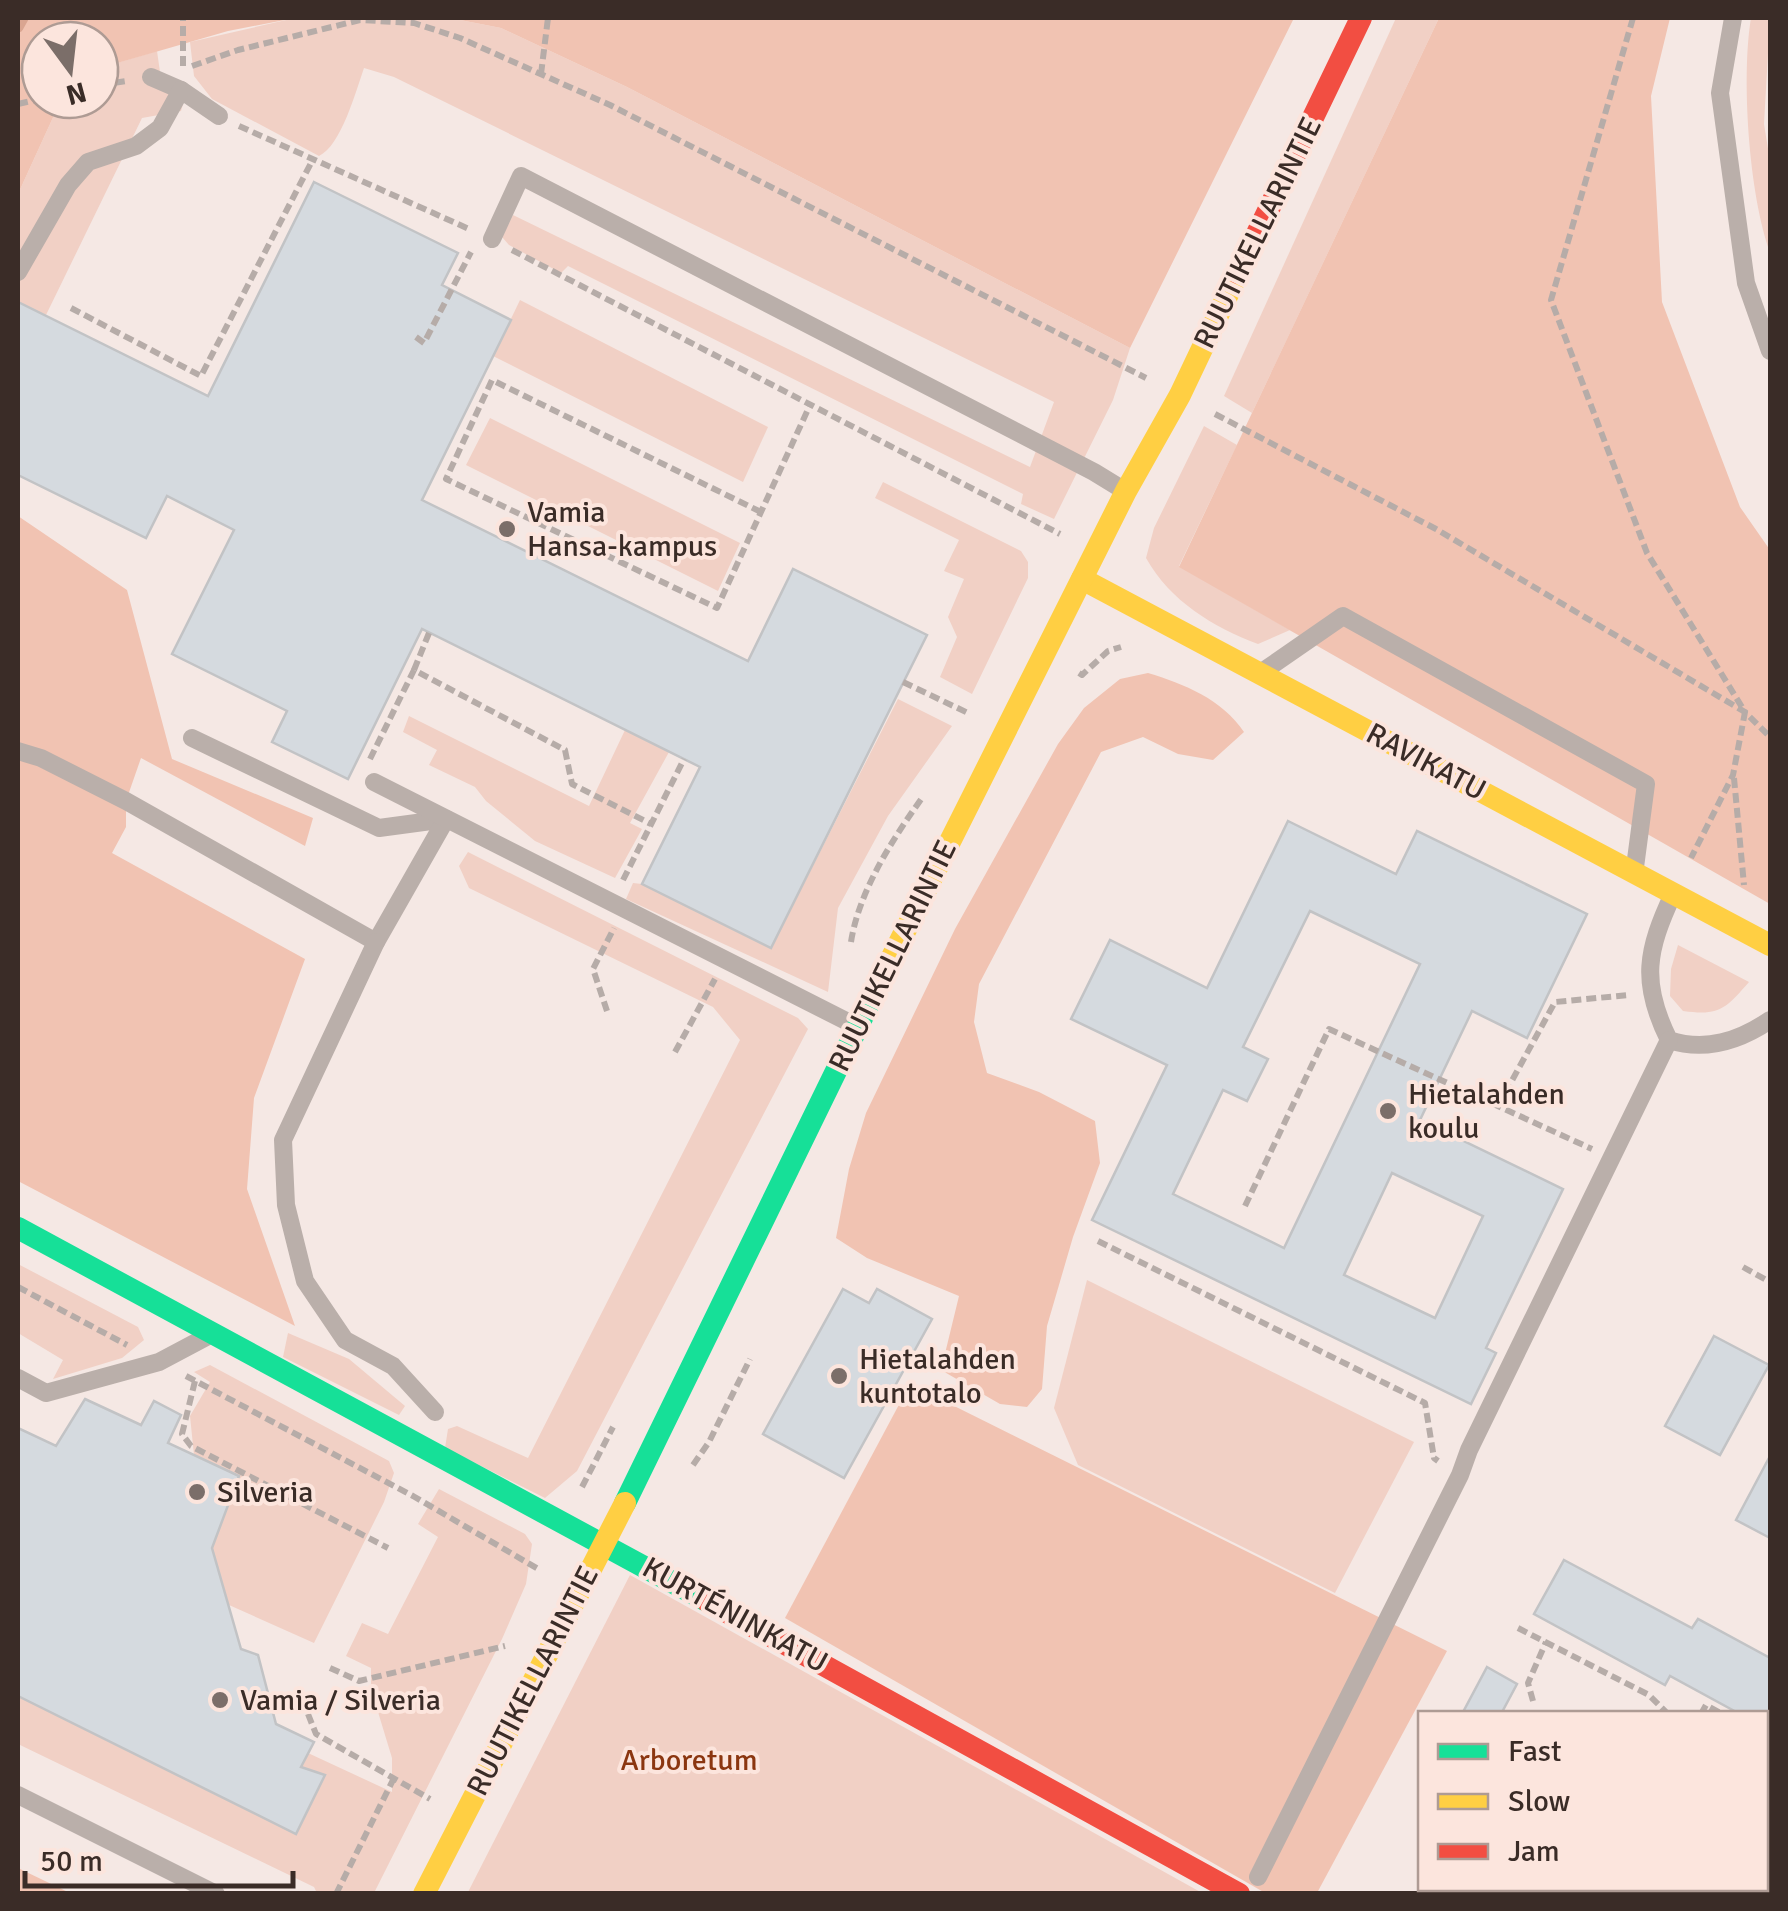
<svg xmlns="http://www.w3.org/2000/svg" width="1788" height="1911" viewBox="0 0 1788 1911" font-family="Signika,sans-serif">
	<style>
		.green { fill: #f1d0c5 }
		.forest { fill: #f1c3b2 }
		.lines { fill: none; stroke-linecap: round; stroke-linejoin: round }
		.stream { stroke: #daa591; stroke-width: 11 }
		.building { fill: #d5dadf; stroke: #c2c3c5; stroke-width: 2.5; fill-rule: evenodd }
		.path { stroke: #b6aca8; stroke-width: 6; stroke-dasharray: 10 5; stroke-linecap: butt }
		.lane { stroke: #baafaa; stroke-width: 18 }
		.fast { stroke: #16e098; stroke-width: 22 }
		.slow { stroke: #ffcf43; stroke-width: 22 }
		.jam { stroke: #f24e42; stroke-width: 22 }
		.poi-dot { fill: #7b6e69; stroke: #fce5dd; stroke-width: 4 }
		.labels { text-anchor: middle; dominant-baseline: central; stroke-width: 8; stroke-linejoin: round; paint-order: stroke }
		.street-label { font-size: 30px; fill: #3a2c27; stroke: #fce5dd }
		.poi-label { font-size: 30px; fill: #3a2c27; stroke: #fce5dd; text-anchor: start }
		.park-label { font-size: 30px; fill: #8b3610; stroke: #fce5dd }
	</style>
	<rect width="100%" height="100%" fill="#f5e8e4"/>
	<!-- green -->
	<g class="green">
		<path d="M295 18H450L501 28 627 87 1130 348 1113 400 1054 519 1021 504 1023 494 568 266 561 273 509 245 502 237 513 215 1030 467 1054 402 394 77 364 68C356 91 341 146 319 156L212 99 194 76 190 42Z"/>
		<polygon points="1396,18 1439,18 1252,413 1224,396"/>
		<path d="M1751 18H1770L1764 124 1770 161V252C1749 195 1741 77 1751 18Z"/>
		<polygon points="157,51 162,86 184,100 181,111 142,118 46,315 22,304 18,313 18,194 61,100 100,100 100,68"/>
		<polygon points="520,300 768,427 743,482 493,356"/>
		<polygon points="490,418 740,543 718,591 466,465"/>
		<path d="M1204 426 1237 445 1179 566 1290 630 1258 644C1213 627 1170 601 1146 558L1154 528Z"/>
		<polygon points="883,482 1021,551 1028,562 1028,578 972,694 940,677 957,637 948,617 964,579 944,571 959,540 875,498"/>
		<polygon points="898,699 952,726 888,816 838,908 828,992 626,899 633,883 642,884 771,948"/>
		<polygon points="409,716 589,806 625,730 669,752 630,823 642,829 615,878 535,841 486,801 475,787 429,765 437,750 403,732"/>
		<polygon points="468,852 798,1018 808,1029 577,1471 545,1498 445,1448 448,1429 457,1426 528,1458 740,1040 713,1007 469,888 459,866"/>
		<path d="M1678 945 1749 982C1725 1009 1720 1016 1683 1011L1670 996 1671 969Z"/>
		<polygon points="18,1264 138,1327 144,1340 122,1358 53,1379 63,1360 18,1333"/>
		<polygon points="1087,1280 1414,1442 1335,1593 1078,1465 1054,1408"/>
		<polygon points="288,1333 349,1359 405,1406 399,1415 283,1357"/>
		<polygon points="210,1365 389,1461 394,1473 384,1502 314,1643 229,1605 212,1548 239,1476 194,1455 190,1416 210,1382 194,1372"/>
		<polygon points="439,1489 525,1534 532,1544 526,1584 502,1639 374,1893 317,1893 314,1887 18,1744 18,1696 295,1834 301,1767 308,1753 392,1792 392,1758 371,1689 371,1668 346,1656 362,1623 388,1634 438,1537 418,1524"/>
		<polygon points="630,1575 1204,1894 467,1894"/>
	</g>
	<!-- forest -->
	<g class="forest">
		<polygon points="18,18 295,18 228,31 100,68 100,40 40,40 40,100 61,100 18,194"/>
		<polygon points="450,18 1294,18 1130,348 627,87 501,28"/>
		<polygon points="1439,18 1670,18 1651,96 1662,302 1740,507 1770,550 1770,904 1179,567"/>
		<polygon points="18,516 127,590 172,759 313,818 305,846 141,758 126,801 126,827 112,853 305,959 254,1098 247,1189 295,1326 18,1181"/>
		<path d="M1148 673C1184 684 1222 699 1244 732L1213 760 1178 754 1143 737 1101 752 979 984 974 1022 987 1073 1039 1092 1095 1121 1100 1163 1073 1237 1047 1326 1042 1389 1027 1407 1000 1404 941 1370 959 1296 867 1258 836 1238 849 1169 866 1113 955 929 1058 744 1084 708 1120 679Z"/>
		<polygon points="910,1384 1447,1651 1317,1893 1267,1894 785,1618"/>
		<polygon points="18,1868 70,1893 18,1893"/>
	</g>
	<g class="lines">
		<!-- stream -->
		<polyline class="stream" points="18,27 23,18"/>
	</g>
	<!-- building -->
	<g class="building">
		<polygon points="314,182 458,253 442,285 511,320 422,500 748,661 793,569 927,635 771,948 642,884 700,767 422,629 348,779 272,742 287,711 172,654 234,530 167,496 146,538 18,475 18,302 208,396"/>
		<path d="M1288 821 1396 874 1417 831 1587 914 1527 1038 1472 1011 1420 1120 1563 1189 1486 1348 1496 1353 1471 1404 1092 1220 1167 1065 1071 1019 1110 940 1207 988ZM1310 911 1420 964 1284 1248 1173 1194 1223 1090 1247 1101 1268 1059 1243 1047ZM1392 1173 1483 1216 1435 1318 1344 1275Z"/>
		<polygon points="843,1289 869,1303 877,1289 932,1319 844,1478 763,1434"/>
		<polygon points="1714,1336 1769,1365 1720,1455 1665,1426"/>
		<polygon points="85,1399 141,1425 154,1401 181,1415 168,1443 239,1476 212,1548 241,1649 258,1655 276,1724 314,1742 301,1767 325,1775 296,1834 18,1696 18,1428 56,1446"/>
		<polygon points="1770,1456 1770,1538 1736,1520"/>
		<polygon points="1564,1560 1692,1628 1698,1619 1770,1658 1770,1714 1740,1714 1670,1676 1665,1685 1534,1614"/>
		<polygon points="1487,1667 1517,1684 1501,1714 1462,1714"/>
	</g>
	<g class="lines">
		<!-- path -->
		<g class="path">
			<polyline points="1633,18 1551,300 1647,553 1745,712 1733,775 1691,858"/>
			<polyline points="183,66 183,18"/>
			<polyline points="192,66 238,50 360,20 414,23 460,38 610,105 1146,378"/>
			<polyline points="541,74 548,18"/>
			<polyline points="100,85 127,81"/>
			<polyline points="18,104 40,99"/>
			<polyline points="239,126 469,229"/>
			<polyline points="512,250 1060,534"/>
			<polyline points="71,308 201,376 312,161"/>
			<polyline points="416,337 424,343 471,252"/>
			<polyline points="1215,414 1436,529 1745,712 1770,737"/>
			<polyline points="761,512 492,380 446,479 717,608 810,405"/>
			<polyline points="414,670 429,633"/>
			<polyline points="1079,673 1082,675 1108,651 1121,647"/>
			<polyline points="903,682 968,713"/>
			<polyline points="370,759 414,670 565,750 572,784 651,824"/>
			<polyline points="1734,778 1744,885"/>
			<polyline points="623,880 684,759"/>
			<path d="M851 942C859 891 892 840 922 798"/>
			<polyline points="607,1011 593,969 614,928"/>
			<polyline points="675,1052 715,979"/>
			<polyline points="1498,1106 1555,1002 1629,995"/>
			<polyline points="1245,1206 1329,1029 1592,1149"/>
			<polyline points="1098,1241 1425,1403 1434,1458 1438,1461"/>
			<polyline points="1743,1267 1770,1282"/>
			<polyline points="18,1287 127,1345"/>
			<polyline points="186,1376 413,1496 540,1570"/>
			<polyline points="195,1381 182,1434 191,1446 388,1548"/>
			<polyline points="693,1465 709,1442 750,1359"/>
			<polyline points="582,1487 613,1427"/>
			<polyline points="1518,1628 1649,1695 1668,1714"/>
			<polyline points="330,1668 359,1681 505,1646"/>
			<polyline points="1533,1701 1528,1683 1546,1642"/>
			<polyline points="308,1714 316,1734 430,1799"/>
			<polyline points="1701,1714 1706,1705 1722,1714"/>
			<polyline points="1766,1787 1769,1781"/>
			<polyline points="1719,1888 1719,1894"/>
			<polyline points="336,1894 394,1778"/>
		</g>
		<!-- lane -->
		<g class="lane">
			<polyline points="1733,18 1720,93 1746,283 1770,351"/>
			<polyline points="151,77 181,90 219,116"/>
			<polyline points="492,239 521,176 1094,472 1125,491"/>
			<polyline points="18,272 68,185 88,162 136,146 160,128 181,90"/>
			<polyline points="1262,672 1343,616 1646,784 1635,867"/>
			<polyline points="192,738 379,828 446,819"/>
			<polyline points="18,751 41,758 126,801 376,942 446,819"/>
			<polyline points="374,782 854,1025"/>
			<path d="M1673 894C1647 950 1640 982 1669 1040 1706 1052 1739 1041 1770 1020"/>
			<polyline points="376,942 283,1140 286,1205 305,1281 345,1340 393,1366 435,1412"/>
			<polyline points="18,1378 46,1393 159,1362 208,1336"/>
			<polyline points="18,1795 216,1894"/>
			<polyline points="1258,1877 1460,1475 1469,1450 1669,1040"/>
		</g>
		<!-- fast -->
		<g class="fast">
			<polyline points="18,1228 707,1601"/>
			<polyline points="625,1503 882,977"/>
		</g>
		<!-- slow -->
		<g class="slow">
			<polyline points="1082,579 1770,945"/>
			<polyline points="882,977 1126,491 1180,395 1238,273"/>
			<polyline points="424,1894 625,1503"/>
		</g>
		<!-- jam -->
		<g class="jam">
			<polyline points="1238,273 1361,18"/>
			<polyline points="707,1601 1239,1894"/>
		</g>
	</g>
	<!-- markers -->
	<g class="poi-dot">
		<circle cx="507" cy="529" r="10"/>
		<circle cx="1388" cy="1111" r="10"/>
		<circle cx="839" cy="1376" r="10"/>
		<circle cx="197" cy="1492" r="10"/>
		<circle cx="220" cy="1700" r="10"/>
	</g>
	<g class="labels">
		<!-- street labels -->
		<g class="street-label">
			<text transform="translate(1258 233) rotate(-64)">RUUTIKELLARINTIE</text>
			<text transform="translate(1426 762) rotate(28)">RAVIKATU</text>
			<text transform="translate(893 956) rotate(-64)">RUUTIKELLARINTIE</text>
			<text transform="translate(735 1615) rotate(29)">KURTÉNINKATU</text>
			<text transform="translate(533 1681) rotate(-63)">RUUTIKELLARINTIE</text>
		</g>
		<!-- poi labels -->
		<g class="poi-label">
			<text x="527" y="512">Vamia<tspan x="527" dy="34">Hansa-kampus</tspan></text>
			<text x="1408" y="1094">Hietalahden<tspan x="1408" dy="34">koulu</tspan></text>
			<text x="859" y="1359">Hietalahden<tspan x="859" dy="34">kuntotalo</tspan></text>
			<text x="217" y="1492">Silveria</text>
			<text x="240" y="1700">Vamia / Silveria</text>
		</g>
		<!-- park labels -->
		<g class="park-label">
			<text x="689" y="1760">Arboretum</text>
		</g>
	</g>
	<!-- border -->
	<rect width="1788" height="1911" fill="none" stroke="#3a2c27" stroke-width="40"/>
	<!-- legend -->
	<rect x="1418" y="1711" width="350" height="180" fill="#fce5dd" stroke="#ae9b94" stroke-width="2.5"/>
	<rect x="1438" y="1744" width="50" height="15" fill="#16e098" stroke="#ae9b94" stroke-width="2.5"/>
	<text x="1508" y="1761" font-size="30" fill="#3a2c27">Fast</text>
	<rect x="1438" y="1794" width="50" height="15" fill="#ffcf43" stroke="#ae9b94" stroke-width="2.5"/>
	<text x="1508" y="1811" font-size="30" fill="#3a2c27">Slow</text>
	<rect x="1438" y="1844" width="50" height="15" fill="#f24e42" stroke="#ae9b94" stroke-width="2.5"/>
	<text x="1508" y="1861" font-size="30" fill="#3a2c27">Jam</text>
	<!-- north arrow -->
	<g transform="translate(70 70) rotate(165)"><circle r="48" fill="#fce5dd" stroke="#ae9b94" stroke-width="2.5"/>
	<path d="M0-8L18 38L0 25L-18 38Z" fill="#7b6e69"/>
	<text y="-15" font-size="28" font-weight="bold" text-anchor="middle" fill="#3a2c27">N</text>
	</g>
	<!-- scale -->
	<path d="M25 1871v15h268v-15" fill="none" stroke="#3a2c27" stroke-width="5"/>
	<text x="40" y="1871" font-size="30" fill="#3a2c27" stroke="#fce5dd" stroke-width="8" paint-order="stroke">50 m</text>
</svg>
